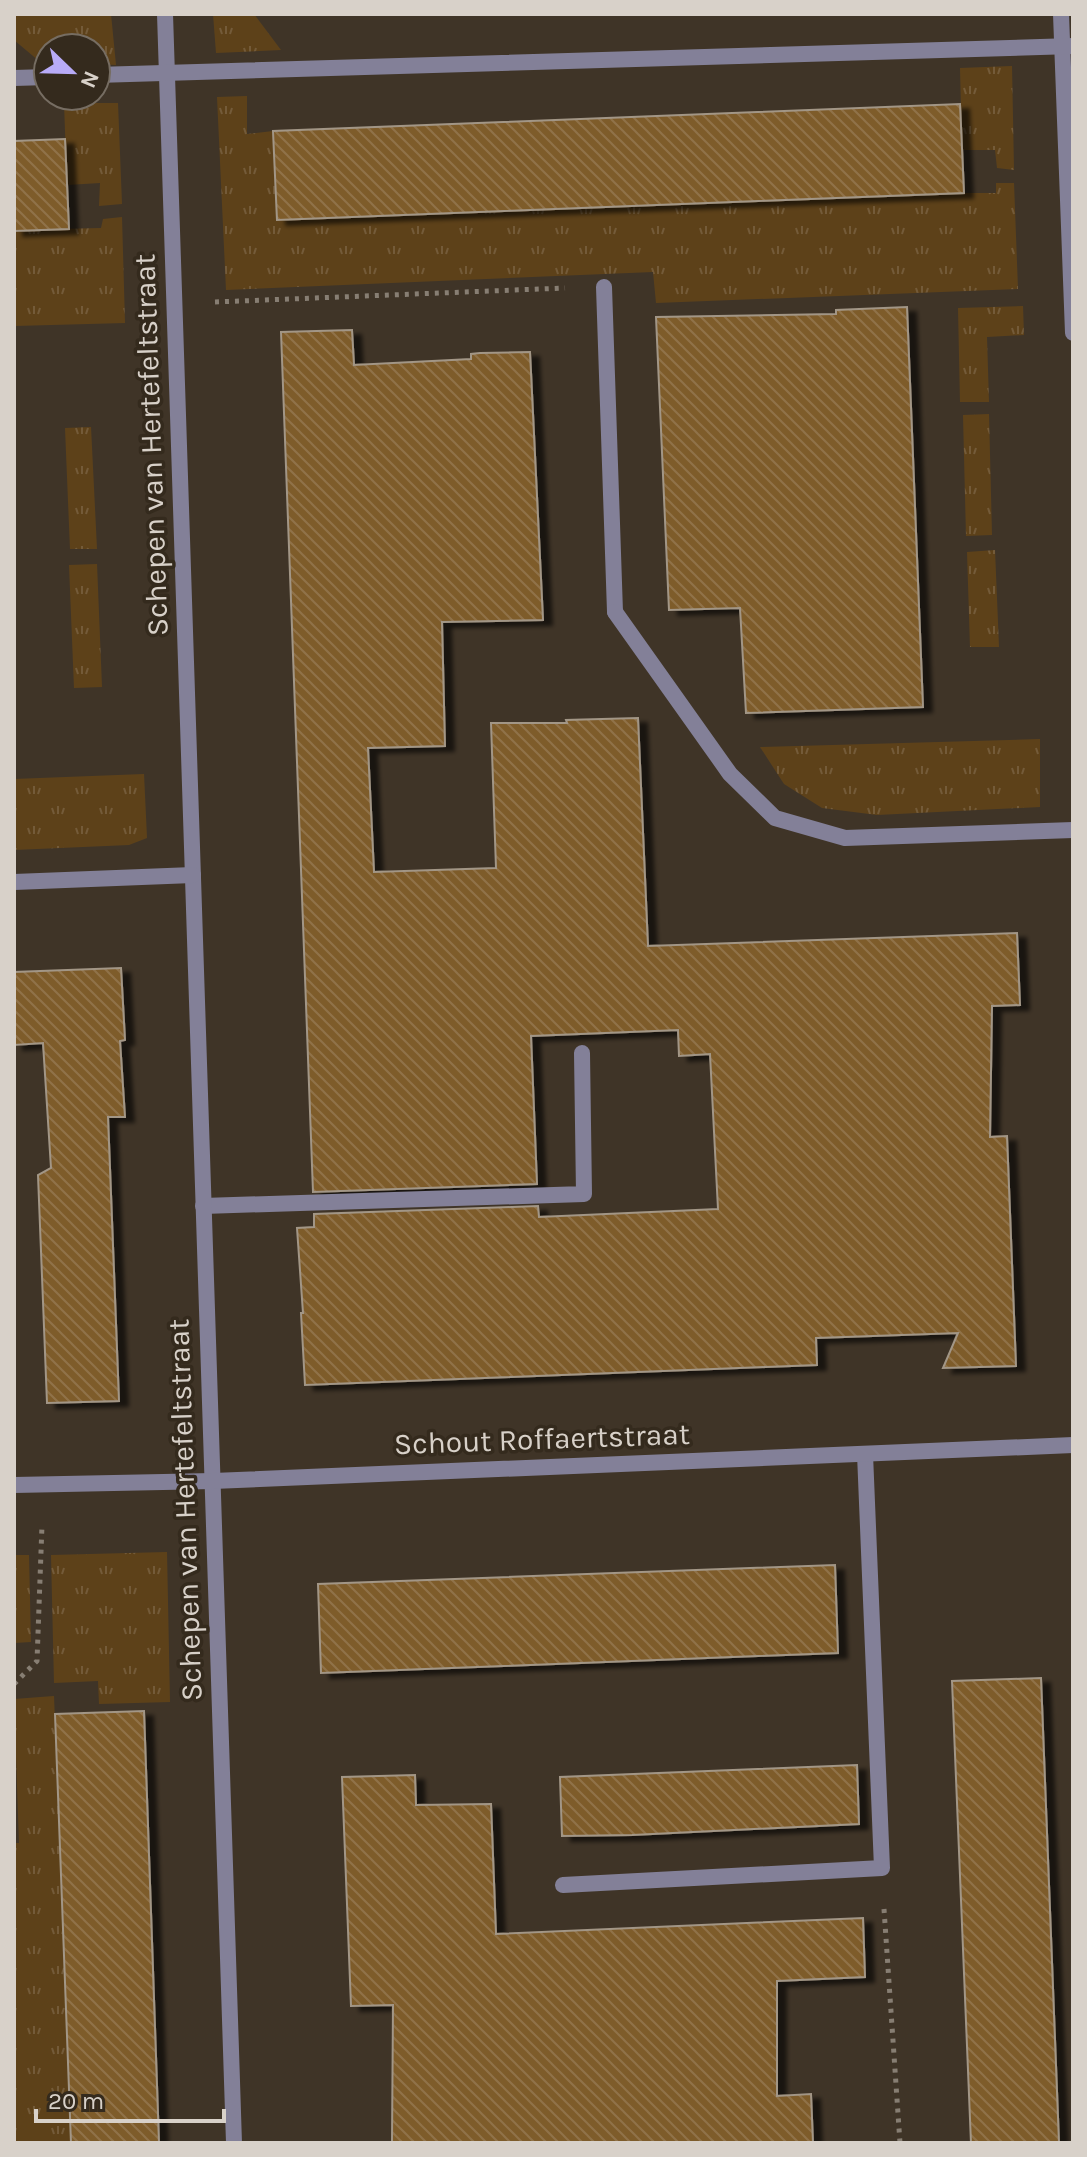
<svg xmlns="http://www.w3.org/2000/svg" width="1087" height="2157" viewBox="0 0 1087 2157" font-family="Karla,sans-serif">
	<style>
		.grass { fill: url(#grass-tufts) }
		.building { fill: url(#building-back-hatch); stroke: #a29686; stroke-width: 2; filter: url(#shadow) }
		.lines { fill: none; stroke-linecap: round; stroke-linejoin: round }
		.path { stroke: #877e73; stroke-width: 5; stroke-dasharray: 4 6; stroke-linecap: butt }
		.lane { stroke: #838098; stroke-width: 16 }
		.street { stroke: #838098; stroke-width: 16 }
		.labels { text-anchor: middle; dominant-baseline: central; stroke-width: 7; stroke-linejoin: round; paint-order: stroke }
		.street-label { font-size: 30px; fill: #d8d1c9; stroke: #342a1d }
	</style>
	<defs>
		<pattern id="grass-tufts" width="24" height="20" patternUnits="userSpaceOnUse" patternTransform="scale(2)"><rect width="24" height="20" fill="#5d4119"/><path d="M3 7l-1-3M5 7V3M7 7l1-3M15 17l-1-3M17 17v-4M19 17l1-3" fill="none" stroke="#745b39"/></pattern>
		<pattern id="building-back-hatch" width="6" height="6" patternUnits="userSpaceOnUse" patternTransform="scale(2)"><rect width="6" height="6" fill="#7e5b2a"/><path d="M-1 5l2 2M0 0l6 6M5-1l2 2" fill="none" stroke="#907248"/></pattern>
		<filter id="shadow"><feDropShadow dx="9" dy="5" stdDeviation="2" flood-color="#0009"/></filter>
	</defs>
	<rect width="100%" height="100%" fill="#3f3427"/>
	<!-- grass -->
	<g class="grass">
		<polygon points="14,14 111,14 116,65 96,64 96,48 48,48 48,62 39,61 14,40"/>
		<polygon points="213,14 254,14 281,50 216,53"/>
		<polygon points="1012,66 1014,170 997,168 995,150 962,150 960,68"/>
		<polygon points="247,96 247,134 273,131 277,219 964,193 996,193 996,183 1014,183 1018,289 656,303 653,272 226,290 217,97"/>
		<polygon points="64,103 118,103 122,204 99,206 100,183 67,185"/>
		<polygon points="122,217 125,323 14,326 14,230 101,228 103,219"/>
		<polygon points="1023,306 1024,335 987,337 989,402 960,402 958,308"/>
		<polygon points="989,414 992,535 966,536 963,415"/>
		<polygon points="91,427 97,549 70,549 65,428"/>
		<polygon points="995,550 999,647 970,647 967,552"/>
		<polygon points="97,564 102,687 74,688 69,565"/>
		<polygon points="1040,739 1040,807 877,815 822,808 784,784 760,747"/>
		<polygon points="144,774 147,838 129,845 14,850 14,779"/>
		<polygon points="167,1552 170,1702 99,1704 98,1681 54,1683 51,1555"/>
		<polygon points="14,1555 29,1555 31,1642 14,1643"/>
		<polygon points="54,1696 71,2143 14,2143 14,1843 19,1843 14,1699"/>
	</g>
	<!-- building -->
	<g class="building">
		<polygon points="960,104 964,193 277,220 273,131"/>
		<polygon points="65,139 69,229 14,231 14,141"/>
		<polygon points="907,307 923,707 746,713 740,608 669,610 656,317 836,314 836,310"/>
		<polygon points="352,330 354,365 471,359 471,354 480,353 530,352 543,620 442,622 445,746 368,748 374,872 496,868 491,723 567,723 566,720 638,718 648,946 1017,933 1020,1005 992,1006 990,1137 1007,1136 1016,1366 943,1368 958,1333 816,1338 817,1365 305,1385 301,1313 303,1313 297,1228 314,1227 314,1214 538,1206 539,1217 718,1209 710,1054 679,1056 678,1030 531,1036 537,1184 313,1192 281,332"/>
		<polygon points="121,968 125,1040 120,1041 125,1117 108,1117 119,1401 47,1403 38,1175 51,1168 43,1043 14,1045 14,972"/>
		<polygon points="835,1565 838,1653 321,1673 318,1584"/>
		<polygon points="1041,1678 1059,2143 971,2143 952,1681"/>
		<polygon points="144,1711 159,2143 71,2143 55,1714"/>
		<polygon points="857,1765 859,1824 632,1835 562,1836 560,1777"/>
		<polygon points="415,1775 416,1805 491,1804 496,1934 863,1918 865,1977 777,1981 777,2096 811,2094 813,2143 392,2143 393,2005 351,2006 342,1777"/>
	</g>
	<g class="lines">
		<!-- path -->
		<g class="path">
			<polyline points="215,302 565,288"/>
			<polyline points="14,1684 37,1661 42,1525"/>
			<polyline points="884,1909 900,2143"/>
		</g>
		<!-- lane -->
		<g class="lane">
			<polyline points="604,287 615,612"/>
			<polyline points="203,1206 584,1194 582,1053"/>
			<polyline points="563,1885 882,1868 865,1454"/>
		</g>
		<!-- street -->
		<g class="street">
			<polyline points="165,14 234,2143"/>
			<polyline points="1061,14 1073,333"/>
			<polyline points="96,75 1073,46"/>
			<polyline points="14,78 48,77"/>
			<polyline points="615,612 730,774 775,818 845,838 1073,830"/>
			<polyline points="14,882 193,875"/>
			<polyline points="14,1485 213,1481 1073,1445"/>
		</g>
	</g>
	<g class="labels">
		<!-- street labels -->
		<g class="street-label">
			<text transform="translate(151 445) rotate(-92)">Schepen van Hertefeltstraat</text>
			<text transform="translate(542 1439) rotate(-2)">Schout Roffaertstraat</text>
			<text transform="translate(185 1510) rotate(-92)">Schepen van Hertefeltstraat</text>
		</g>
	</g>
	<!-- border -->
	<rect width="1087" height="2157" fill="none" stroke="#d8d1c9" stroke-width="32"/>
	<!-- north arrow -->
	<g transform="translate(72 72) rotate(113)"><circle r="38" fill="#342a1d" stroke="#766d62" stroke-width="2"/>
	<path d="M0-6L14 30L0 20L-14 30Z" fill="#b8abf7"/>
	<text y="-12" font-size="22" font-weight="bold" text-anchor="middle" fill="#d8d1c9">N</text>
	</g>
	<!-- scale -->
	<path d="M36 2109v12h188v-12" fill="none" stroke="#d8d1c9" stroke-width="4"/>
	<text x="48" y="2109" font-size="24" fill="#d8d1c9" stroke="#342a1d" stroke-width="6" paint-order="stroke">20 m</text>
</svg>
